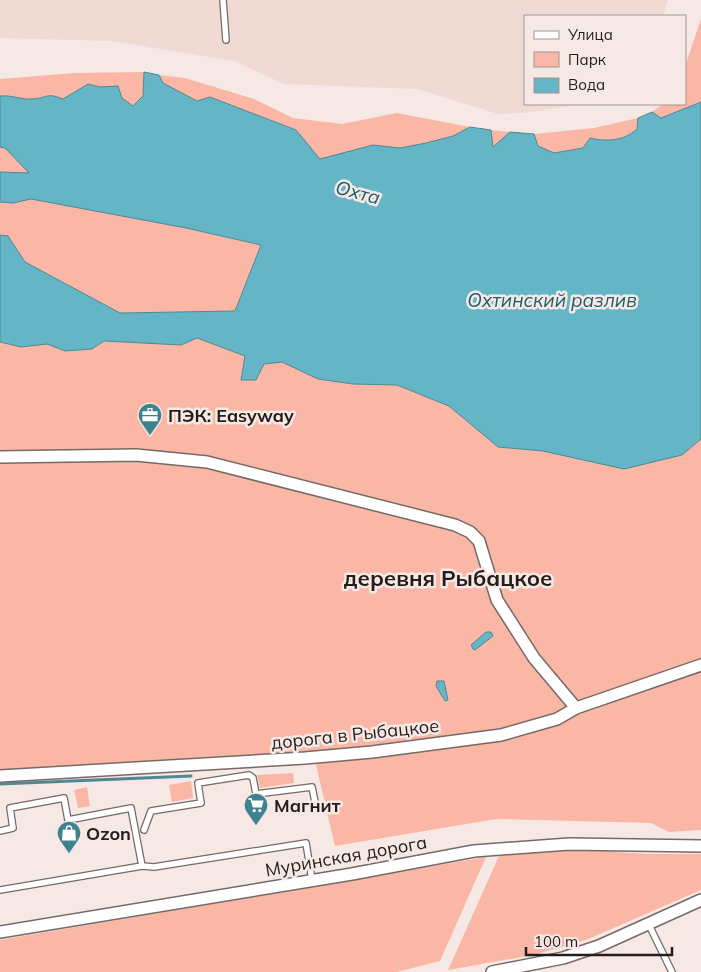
<svg xmlns="http://www.w3.org/2000/svg" width="701" height="972" viewBox="0 0 701 972" font-family="Mulish,sans-serif">
	<style>
		.built { fill: #f1dad4 }
		.green { fill: #fab7a5 }
		.water { fill: #64b5c6; stroke: #508793 }
		.lines { fill: none; stroke-linecap: round; stroke-linejoin: round }
		.stream { stroke: #508793; stroke-width: 3 }
		.service-casing { stroke: #766966; stroke-width: 8 }
		.minor-casing { stroke: #766966; stroke-width: 14 }
		.service { stroke: #fff; stroke-width: 5.5 }
		.minor { stroke: #fff; stroke-width: 11 }
		.labels { text-anchor: middle; dominant-baseline: central; stroke-width: 5; stroke-linejoin: round; paint-order: stroke }
		.poi-label { font-size: 18px; font-weight: bold; fill: #231d1c; stroke: #f6e8e4; text-anchor: start }
		.street-label { font-size: 18px; fill: #231d1c; stroke: #f6e8e4 }
		.water-label { font-size: 19px; font-style: italic; fill: #1b5e6a; stroke: #f6e8e4 }
		.district-label { font-size: 22px; font-weight: bold; fill: #231d1c; stroke: #f6e8e4 }
	</style>
	<rect width="100%" height="100%" fill="#f6e8e4"/>
	<!-- built -->
	<polygon class="built" points="0,0 668,0 663,16 525,16 525,104 583,104 524,113 498,114 417,89 284,84 234,61 111,41 0,38"/>
	<!-- green -->
	<g class="green">
		<polygon points="701,19 701,102 661,118 652,112 663,104 685,104 685,66"/>
		<path d="M144 72 143 96 133 106 122 98 118 86 100 87 88 84 63 99C45 92 49 98 32 99 22 100 13 95 0 96V79L75 73Z"/>
		<polygon points="159,75 185,78 254,99 293,118 342,124 397,113 470,127 453,136 426,143 399,148 373,145 320,159 296,130 210,97 197,101 162,83"/>
		<path d="M638 118 637 129C624 141 607 142 590 138L583 148 554 153 538 146 534 134 594 128Z"/>
		<polygon points="491,130 510,132 493,147"/>
		<polygon points="0,147 5,148 30,173 0,172"/>
		<polygon points="31,198 186,228 261,245 235,311 120,313 25,262 8,236 0,235 0,202 13,203"/>
		<polygon points="197,338 245,356 241,380 264,363 282,362 318,379 353,384 397,385 449,406 498,447 543,451 681,455 701,439 701,830 669,832 651,823 496,819 335,846 313,752 0,772 0,342 21,347 47,344 65,351 92,349 104,341 181,345"/>
		<polygon points="293,773 294,783 260,788 257,775"/>
		<polygon points="191,781 193,798 172,802 169,785"/>
		<polygon points="87,787 90,806 78,808 74,790"/>
		<polygon points="577,850 651,854 701,854 701,890 586,940 533,955 448,970 499,856 536,851"/>
		<polygon points="486,857 440,961 397,972 0,972 0,940"/>
	</g>
	<!-- water -->
	<g class="water">
		<path d="M144 72 159 75 163 83 197 101 210 97 296 130 320 159 373 145 400 148 426 143 453 136 470 127 491 130 493 147 510 132 534 134 538 146 554 153 583 148 590 138C607 142 624 141 637 129L638 118 652 112 661 118 701 102V439L682 455 624 469 543 451 498 447 449 406 397 385 353 384 318 379 282 362 264 364 256 380H241L245 356 197 338 181 345 104 341 92 349 65 351 47 344 21 347 0 342V235L8 236 25 262 120 313 235 311 261 245 186 228 31 199 13 203 0 202V172L29 173 5 148 0 147V96C13 95 22 100 32 99 49 98 45 92 63 99L88 84 100 87 118 86 122 98 133 106 143 96Z"/>
		<polygon points="486,632 491,632 493,636 475,650 473,649 471,645"/>
		<polygon points="437,681 444,681 448,700 445,701 436,686"/>
	</g>
	<g class="lines">
		<!-- stream -->
		<polyline class="stream" points="0,784 191,776"/>
		<defs>
			<g id="service">
				<polyline points="223,0 226,40"/>
				<polyline points="144,830 151,811 201,803 198,783 249,775 253,778 256,794 312,787 315,802"/>
				<polyline points="0,831 13,828 10,808 64,798 68,820 131,808 142,866"/>
				<polyline points="0,890 142,866 154,867 306,843 312,880"/>
				<polyline points="649,925 672,972"/>
			</g>
			<g id="minor">
				<polyline points="0,457 136,455 207,462 455,525 470,532 479,541 497,600 534,658 576,708"/>
				<polyline points="0,776 305,758 372,752 501,735 557,719 576,708 701,665"/>
				<polyline points="0,932 352,874 474,851 569,844 701,846"/>
				<polyline points="492,972 563,958 599,946 701,900"/>
			</g>
		</defs>
		<!-- service casing -->
		<use href="#service" class="service-casing"/>
		<!-- minor casing -->
		<use href="#minor" class="minor-casing"/>
		<!-- service -->
		<use href="#service" class="service"/>
		<!-- minor -->
		<use href="#minor" class="minor"/>
	</g>
	<!-- icons -->
	<defs>
		<symbol id="office-pin" viewBox="-11 -11 22 30"><path d="M0 17L-7.5 6A9.5 9.5 0 1 1 7.5 6Z" fill="#3d828f" stroke="#f6e8e4"/><path d="M-6-3h4V-5.5h4V-3h4V5H-6ZM-1-4.5V-3h2v-1.5ZM-6 0V1H6V0Z" fill="#fff"/></symbol>
		<symbol id="supermarket-pin" viewBox="-11 -11 22 30"><path d="M0 17L-7.5 6A9.5 9.5 0 1 1 7.5 6Z" fill="#3d828f" stroke="#f6e8e4"/><path d="M-6-5.5h2.5l.6 2H6L4.5 2H-2.5L-4.4-4H-6ZM-1.5 3.2a1.3 1.3 0 1 0 .1 0ZM3 3.2a1.3 1.3 0 1 0 .1 0Z" fill="#fff"/></symbol>
		<symbol id="shop-pin" viewBox="-11 -11 22 30"><path d="M0 17L-7.5 6A9.5 9.5 0 1 1 7.5 6Z" fill="#3d828f" stroke="#f6e8e4"/><path d="M-5-2.5h2.3a2.7 3.5 0 0 1 5.4 0H5L5.5 6h-11ZM-1.5-2.5h3a1.5 2.3 0 0 0-3 0Z" fill="#fff"/></symbol>
	</defs>
	<g fill-rule="evenodd">
		<use href="#office-pin" x="136" y="401" width="28" height="38"/>
		<use href="#supermarket-pin" x="242" y="791" width="28" height="38"/>
		<use href="#shop-pin" x="55" y="819" width="28" height="38"/>
	</g>
	<g class="labels">
		<!-- poi labels -->
		<g class="poi-label">
			<text x="168" y="415">ПЭК: Easyway</text>
			<text x="274" y="805">Магнит</text>
			<text x="86" y="833">Ozon</text>
		</g>
		<!-- street labels -->
		<g class="street-label">
			<text transform="translate(355 734) rotate(-6)">дорога в Рыбацкое</text>
			<text transform="translate(346 856) rotate(-10)">Муринская дорога</text>
		</g>
		<!-- water labels -->
		<g class="water-label">
			<text transform="translate(358 192) rotate(15)">Охта</text>
			<text x="552" y="300">Охтинский разлив</text>
		</g>
		<!-- district labels -->
		<g class="district-label">
			<text x="448" y="578">деревня Рыбацкое</text>
		</g>
	</g>
	<!-- legend -->
	<rect x="524" y="15" width="162" height="90" fill="#f6e8e4" stroke="#a29794"/>
	<rect x="534" y="31" width="25" height="8" fill="#ffffff" stroke="#a29794"/>
	<text x="568" y="40" font-size="15" fill="#231d1c">Улица</text>
	<rect x="534" y="52" width="25" height="15" fill="#fab7a5" stroke="#a29794"/>
	<text x="568" y="65" font-size="15" fill="#231d1c">Парк</text>
	<rect x="534" y="78" width="25" height="15" fill="#64b5c6" stroke="#a29794"/>
	<text x="568" y="90" font-size="15" fill="#231d1c">Вода</text>
	<!-- scale -->
	<path d="M526 947v8h146v-8" fill="none" stroke="#231d1c" stroke-width="2.5"/>
	<text x="534" y="947" font-size="15" fill="#231d1c" stroke="#f6e8e4" stroke-width="4" paint-order="stroke">100 m</text>
</svg>
